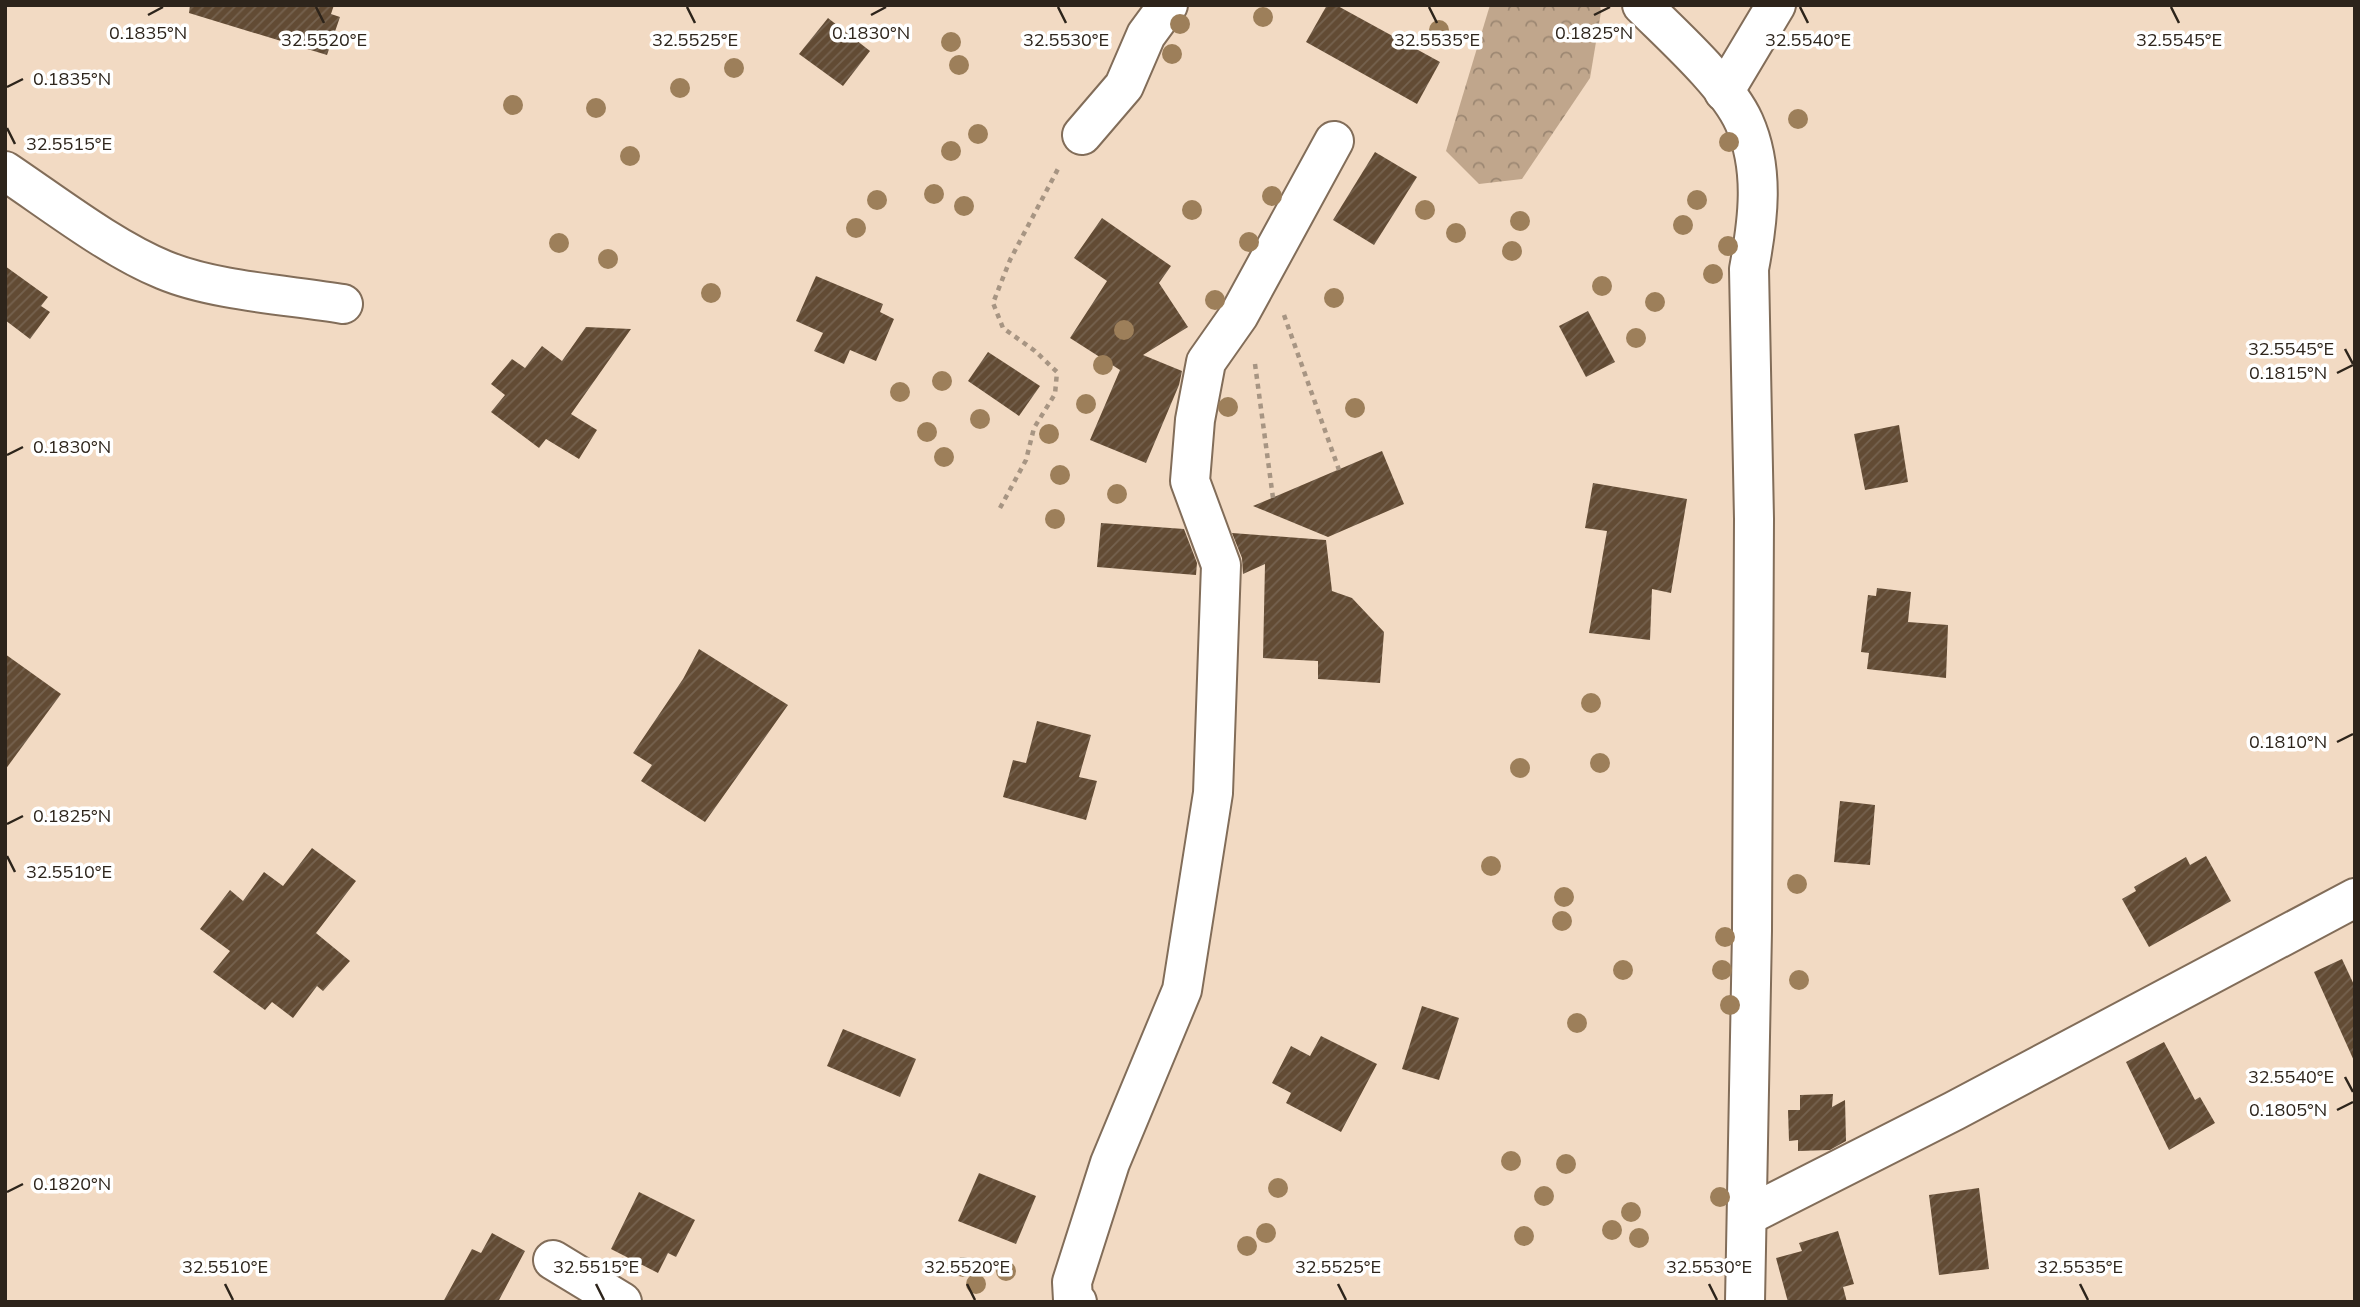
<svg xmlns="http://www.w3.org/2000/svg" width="2360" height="1307" viewBox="0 0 2360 1307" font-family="Mulish,sans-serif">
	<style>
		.forest { fill: url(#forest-crowns) }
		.building { fill: url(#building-hatch) }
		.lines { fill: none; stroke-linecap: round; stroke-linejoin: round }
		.minor-casing { stroke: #826d59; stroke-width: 42 }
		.path { stroke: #a79583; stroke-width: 4.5; stroke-dasharray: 5 5; stroke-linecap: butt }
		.minor { stroke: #fff; stroke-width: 38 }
		.tree { fill: #9d7f5a }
		.ticks { fill: none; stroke: #2d241b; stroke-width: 2.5 }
		.ticks-label { font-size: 18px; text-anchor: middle; fill: #2d241b; stroke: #fff; stroke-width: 7; stroke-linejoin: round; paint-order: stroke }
	</style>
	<defs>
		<pattern id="forest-crowns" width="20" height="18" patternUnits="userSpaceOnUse" patternTransform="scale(1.75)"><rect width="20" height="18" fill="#c0a68c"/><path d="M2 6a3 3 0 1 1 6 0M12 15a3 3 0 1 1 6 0" fill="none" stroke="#9c8772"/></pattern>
		<pattern id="building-hatch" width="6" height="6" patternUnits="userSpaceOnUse" patternTransform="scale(1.75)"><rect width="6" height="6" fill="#624b34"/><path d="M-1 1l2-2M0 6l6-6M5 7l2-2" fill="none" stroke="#75624f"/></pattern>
	</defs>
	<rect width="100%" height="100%" fill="#f2dac3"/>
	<!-- forest -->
	<polygon class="forest" points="1490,5 1600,5 1601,12 1590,78 1522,179 1479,184 1446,151"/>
	<!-- building -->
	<g class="building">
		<polygon points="190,5 334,5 331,14 340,17 327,55 189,13"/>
		<polygon points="1327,5 1336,5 1440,62 1417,104 1306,42"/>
		<polygon points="828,18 870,51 843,86 799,54"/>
		<polygon points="1375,152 1417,177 1374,245 1333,220"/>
		<polygon points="1102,218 1171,266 1159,283 1188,327 1143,355 1182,371 1179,385 1146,463 1090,440 1120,370 1070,338 1107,281 1074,258"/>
		<polygon points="5,266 48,297 41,306 50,312 30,339 5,320"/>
		<polygon points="816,276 883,304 880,312 894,319 876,361 850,350 844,364 814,351 823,333 796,321"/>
		<polygon points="1588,311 1615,362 1586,377 1559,326"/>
		<polygon points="586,327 631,329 571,414 597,430 579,459 546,439 539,448 491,412 505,395 491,384 512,359 525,368 542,346 562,361"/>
		<polygon points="988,352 1040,386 1019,416 968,381"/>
		<polygon points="1899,425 1908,482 1865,490 1854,434"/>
		<polygon points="1382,451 1404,504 1328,537 1253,506"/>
		<polygon points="1593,483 1687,499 1671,593 1652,589 1650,640 1589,633 1607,531 1585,528"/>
		<polygon points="1101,523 1184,529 1197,563 1196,575 1097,567"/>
		<polygon points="1232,533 1326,540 1332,591 1352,598 1384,632 1380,683 1318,679 1318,661 1263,658 1265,564 1243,574 1242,558"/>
		<polygon points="1877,588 1911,592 1908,622 1948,625 1946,678 1867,669 1869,653 1861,652 1868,595 1876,596"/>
		<polygon points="699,649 788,705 705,822 641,781 652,765 633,753 683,679"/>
		<polygon points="5,654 61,694 5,770"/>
		<polygon points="1037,721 1091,735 1079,777 1097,781 1086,820 1003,797 1013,760 1026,763"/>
		<polygon points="1840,801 1875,805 1870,865 1834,862"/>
		<polygon points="312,848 356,881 316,933 350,961 323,991 317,986 293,1018 272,1002 265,1010 213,972 230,951 200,929 230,890 243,901 264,872 283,886"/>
		<polygon points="2206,856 2231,901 2149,947 2122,899 2136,891 2134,887 2186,857 2190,865"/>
		<polygon points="2342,959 2355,987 2355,1063 2314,972"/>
		<polygon points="1422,1006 1459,1018 1439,1080 1402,1069"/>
		<polygon points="843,1029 916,1059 900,1097 827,1066"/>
		<polygon points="1321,1036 1377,1064 1341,1132 1286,1103 1291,1093 1272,1083 1291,1046 1310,1056"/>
		<polygon points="2164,1042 2195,1100 2200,1097 2215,1123 2169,1150 2126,1062"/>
		<polygon points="1833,1094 1832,1107 1845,1100 1846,1141 1830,1150 1798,1151 1798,1140 1789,1141 1788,1110 1800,1110 1800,1095"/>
		<polygon points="979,1173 1036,1196 1016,1244 958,1221"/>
		<polygon points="1979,1188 1989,1269 1939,1275 1929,1195"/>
		<polygon points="639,1192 695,1220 676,1257 668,1253 658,1273 611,1249"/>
		<polygon points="1838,1231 1854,1284 1843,1287 1847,1302 1788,1302 1776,1258 1802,1251 1799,1243"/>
		<polygon points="492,1233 525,1251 498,1302 443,1302 472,1249 481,1253"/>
	</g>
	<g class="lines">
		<defs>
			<g id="minor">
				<path d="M1642 5C1672 35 1727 84 1744 122 1765 169 1758 221 1749 269L1754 519 1752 931 1745 1302"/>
				<polyline points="1724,92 1776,5"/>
				<polyline points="1082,135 1124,86 1146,35 1168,5"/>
				<path d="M5 171C53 203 112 249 164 270 214 291 289 295 343 304"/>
				<polyline points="1747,1216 1954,1111 2355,898"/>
				<polyline points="553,1260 622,1302"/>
				<polyline points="1077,1302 1073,1300 1072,1282 1110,1163 1182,990 1213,793 1221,565 1190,481 1195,420 1206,362 1239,315 1334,141"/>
			</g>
		</defs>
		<!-- minor casing -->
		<use href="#minor" class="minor-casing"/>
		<!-- path -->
		<g class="path">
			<polyline points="1284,315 1339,470"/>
			<polyline points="1255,364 1273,498"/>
			<polyline points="1000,508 1026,460 1034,428 1055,394 1057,372 1035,351 1003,328 993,303 1010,260 1059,167"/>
		</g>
		<!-- minor -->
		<use href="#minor" class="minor"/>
	</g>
	<!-- trees -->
	<g class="tree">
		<circle cx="1263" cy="17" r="10"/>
		<circle cx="1180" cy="24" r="10"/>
		<circle cx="1439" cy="30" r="10"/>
		<circle cx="951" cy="42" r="10"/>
		<circle cx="1172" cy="54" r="10"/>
		<circle cx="959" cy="65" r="10"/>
		<circle cx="734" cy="68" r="10"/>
		<circle cx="680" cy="88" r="10"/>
		<circle cx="513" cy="105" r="10"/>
		<circle cx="596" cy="108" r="10"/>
		<circle cx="1798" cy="119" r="10"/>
		<circle cx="978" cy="134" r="10"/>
		<circle cx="1729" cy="142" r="10"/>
		<circle cx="951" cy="151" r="10"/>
		<circle cx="630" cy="156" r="10"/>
		<circle cx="934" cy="194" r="10"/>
		<circle cx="1272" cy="196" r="10"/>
		<circle cx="877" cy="200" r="10"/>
		<circle cx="1697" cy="200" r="10"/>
		<circle cx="964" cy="206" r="10"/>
		<circle cx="1192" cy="210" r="10"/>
		<circle cx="1425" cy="210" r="10"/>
		<circle cx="1520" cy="221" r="10"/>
		<circle cx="1683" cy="225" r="10"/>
		<circle cx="856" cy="228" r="10"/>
		<circle cx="1456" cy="233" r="10"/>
		<circle cx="1249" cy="242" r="10"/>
		<circle cx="559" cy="243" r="10"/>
		<circle cx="1728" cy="246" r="10"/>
		<circle cx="1512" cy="251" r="10"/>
		<circle cx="608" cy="259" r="10"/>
		<circle cx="1713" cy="274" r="10"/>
		<circle cx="1602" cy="286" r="10"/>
		<circle cx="711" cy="293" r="10"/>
		<circle cx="1334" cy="298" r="10"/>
		<circle cx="1215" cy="300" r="10"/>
		<circle cx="1655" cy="302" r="10"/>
		<circle cx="1124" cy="330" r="10"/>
		<circle cx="1636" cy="338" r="10"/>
		<circle cx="1103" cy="365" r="10"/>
		<circle cx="942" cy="381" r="10"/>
		<circle cx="900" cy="392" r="10"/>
		<circle cx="1086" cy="404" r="10"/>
		<circle cx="1228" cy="407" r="10"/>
		<circle cx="1355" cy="408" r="10"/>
		<circle cx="980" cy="419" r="10"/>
		<circle cx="927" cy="432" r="10"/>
		<circle cx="1049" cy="434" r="10"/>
		<circle cx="944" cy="457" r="10"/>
		<circle cx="1060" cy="475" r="10"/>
		<circle cx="1117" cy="494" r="10"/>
		<circle cx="1055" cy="519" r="10"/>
		<circle cx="1591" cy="703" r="10"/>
		<circle cx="1600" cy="763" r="10"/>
		<circle cx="1520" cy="768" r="10"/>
		<circle cx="1491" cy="866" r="10"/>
		<circle cx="1797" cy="884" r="10"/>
		<circle cx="1564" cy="897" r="10"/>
		<circle cx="1562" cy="921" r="10"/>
		<circle cx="1725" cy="937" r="10"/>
		<circle cx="1623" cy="970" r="10"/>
		<circle cx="1722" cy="970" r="10"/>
		<circle cx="1799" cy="980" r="10"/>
		<circle cx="1730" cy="1005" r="10"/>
		<circle cx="1577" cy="1023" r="10"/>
		<circle cx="1511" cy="1161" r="10"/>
		<circle cx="1566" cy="1164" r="10"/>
		<circle cx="1278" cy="1188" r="10"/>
		<circle cx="1544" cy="1196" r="10"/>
		<circle cx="1720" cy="1197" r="10"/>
		<circle cx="1631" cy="1212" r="10"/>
		<circle cx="1612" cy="1230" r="10"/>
		<circle cx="1266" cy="1233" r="10"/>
		<circle cx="1524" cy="1236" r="10"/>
		<circle cx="1639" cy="1238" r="10"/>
		<circle cx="1247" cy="1246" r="10"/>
		<circle cx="963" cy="1267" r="10"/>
		<circle cx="1006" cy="1271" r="10"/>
		<circle cx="976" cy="1284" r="10"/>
	</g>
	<!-- ticks -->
	<path class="ticks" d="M316 7 324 23M687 7 695 23M1058 7 1066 23M1429 7 1437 23M1800 7 1808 23M2171 7 2179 23M148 15 163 7M871 15 886 7M1594 15 1610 7M7 87 23 79M7 128 15 144M2345 349 2353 364M2337 373 2353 365M7 455 23 447M2337 742 2353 734M7 824 23 816M7 856 15 872M2345 1077 2353 1092M2337 1110 2353 1102M7 1192 23 1184M225 1284 233 1300M596 1284 604 1300M967 1284 975 1300M1338 1284 1346 1300M1709 1284 1717 1300M2080 1284 2088 1300"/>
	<g class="ticks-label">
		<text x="871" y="39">0.1830°N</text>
		<text x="1594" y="39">0.1825°N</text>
		<text x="148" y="39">0.1835°N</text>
		<text x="324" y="46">32.5520°E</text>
		<text x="695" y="46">32.5525°E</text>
		<text x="1066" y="46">32.5530°E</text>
		<text x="1437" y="46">32.5535°E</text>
		<text x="1808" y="46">32.5540°E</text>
		<text x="2179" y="46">32.5545°E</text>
		<text x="72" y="85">0.1835°N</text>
		<text x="69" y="150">32.5515°E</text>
		<text x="2291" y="355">32.5545°E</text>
		<text x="2288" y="379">0.1815°N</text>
		<text x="72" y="453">0.1830°N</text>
		<text x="2288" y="748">0.1810°N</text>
		<text x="72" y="822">0.1825°N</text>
		<text x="69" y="878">32.5510°E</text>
		<text x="2291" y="1083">32.5540°E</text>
		<text x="2288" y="1116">0.1805°N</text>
		<text x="72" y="1190">0.1820°N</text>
		<text x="225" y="1273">32.5510°E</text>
		<text x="596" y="1273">32.5515°E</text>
		<text x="967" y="1273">32.5520°E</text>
		<text x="1338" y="1273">32.5525°E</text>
		<text x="1709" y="1273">32.5530°E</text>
		<text x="2080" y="1273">32.5535°E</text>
	</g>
	<!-- border -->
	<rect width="2360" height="1307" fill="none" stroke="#2d241b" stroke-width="14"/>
</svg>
